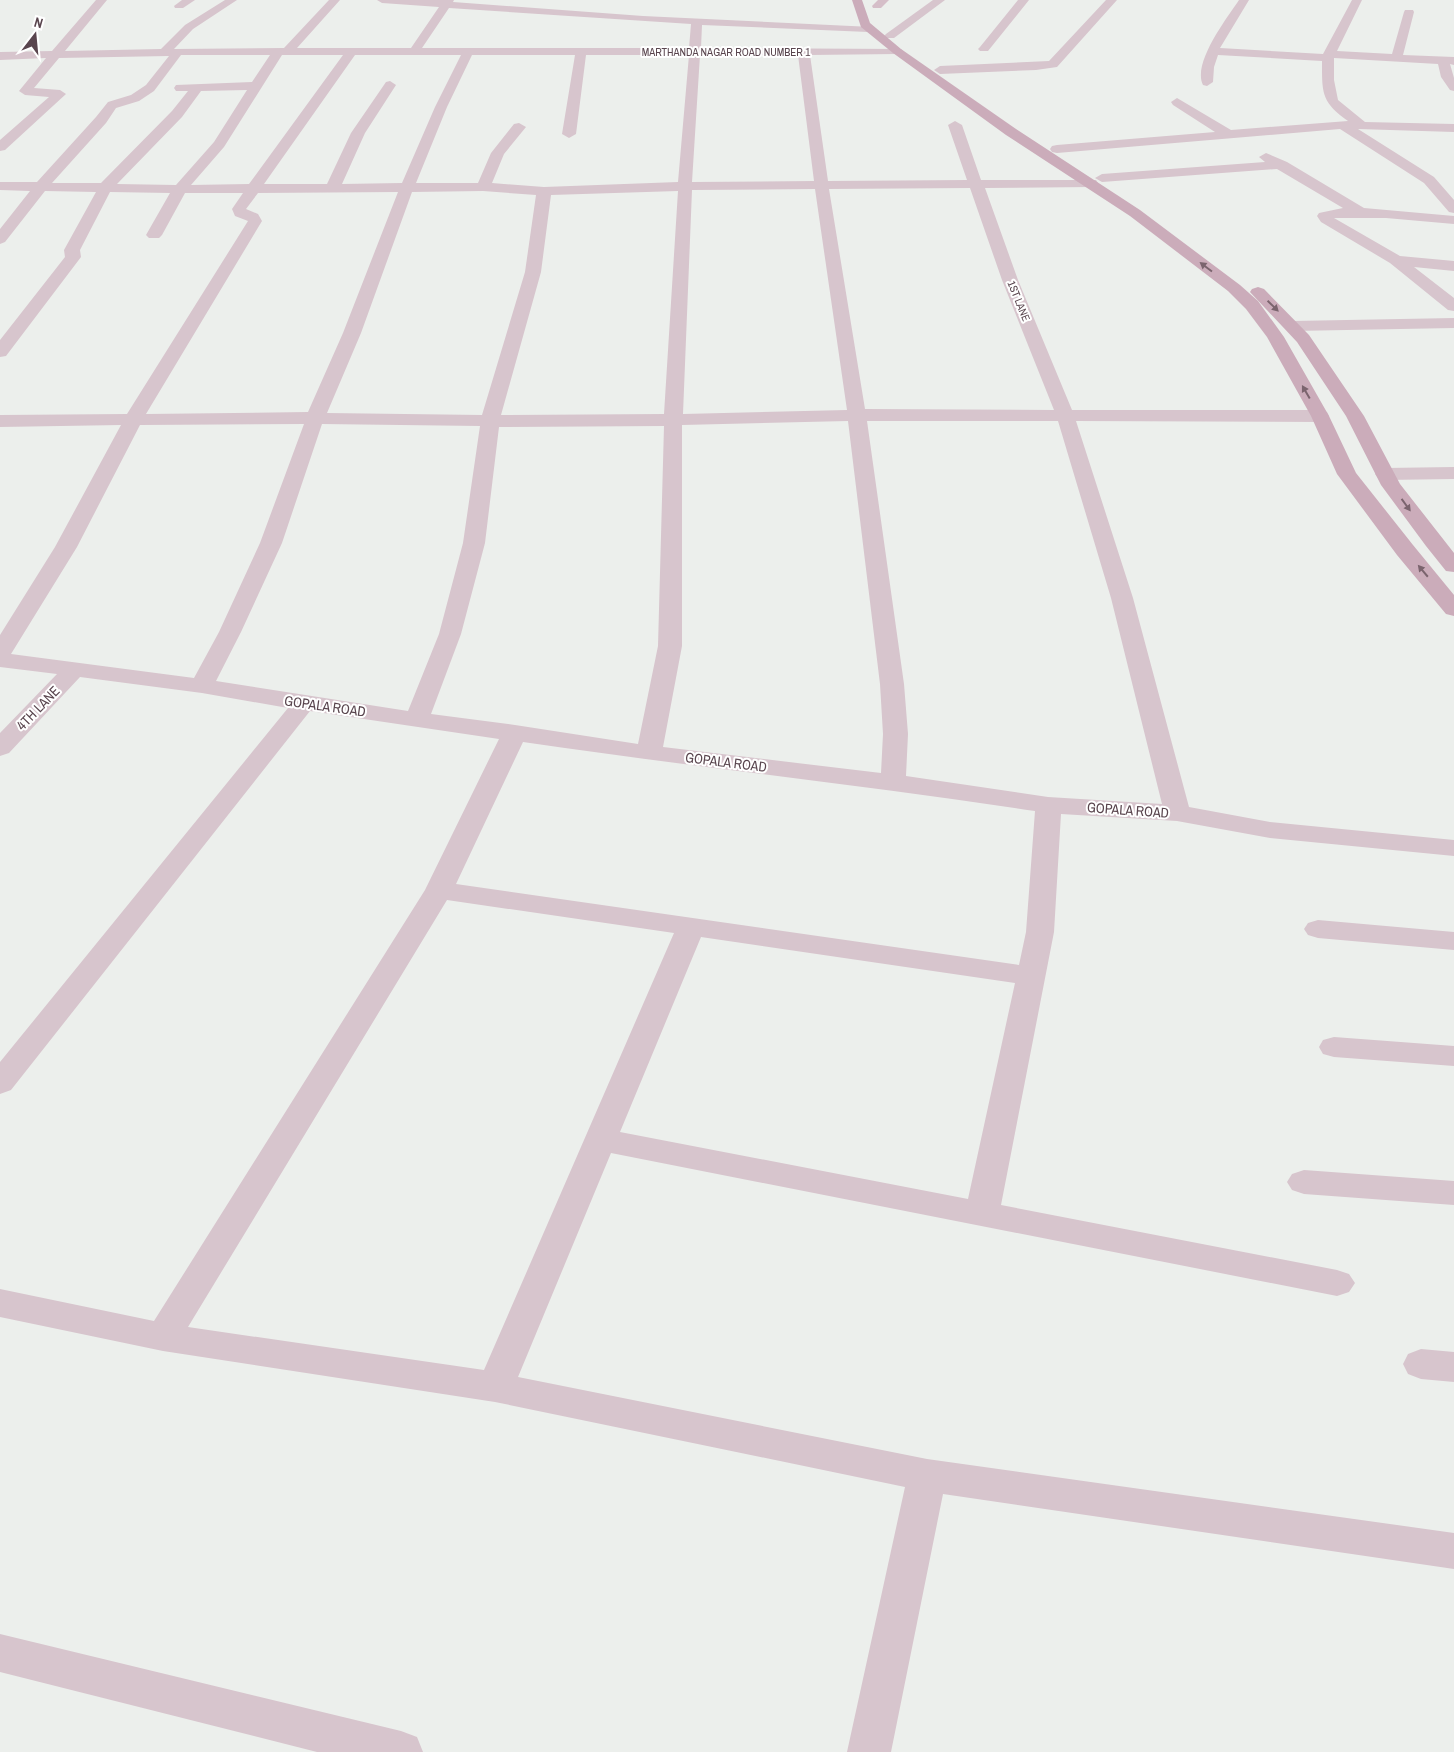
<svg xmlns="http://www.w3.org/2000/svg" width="1454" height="1752" viewBox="0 0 1454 1752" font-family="'Archivo Narrow',sans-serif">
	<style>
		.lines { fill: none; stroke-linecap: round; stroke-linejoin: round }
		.street { fill: #d7c5cd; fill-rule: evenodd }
		.secondary { fill: #d5bec8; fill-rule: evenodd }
		.primary { fill: #cbacba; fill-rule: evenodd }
		.oneway { fill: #7b646e }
		.labels { text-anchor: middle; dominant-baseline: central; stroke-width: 4; stroke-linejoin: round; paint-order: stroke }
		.far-street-label { font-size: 11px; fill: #59454e; stroke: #fff }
		.street-label { font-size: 14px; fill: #59454e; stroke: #fff }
	</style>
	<rect width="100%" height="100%" fill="#ecefec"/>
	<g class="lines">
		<!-- street -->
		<g class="street">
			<path d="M96 0H107L65 51 161 49 185 25 225 0H237L193 29 174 49 284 48 329 0H340L297 48H411L439 7 382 3 377 0H454L453 2 643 16 872 27 874 29 868 32 702 25 701 48 901 49 903 51 901 53 897 54 810 55 828 181 967 180 948 125 955 121 962 125 981 180H1096L1098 183 1096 186 1091 187 985 188 1018 280 1072 410H1320L1327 412 1329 416 1327 420 1320 422 1076 421 1133 598 1189 807 1270 822 1454 840V856L1270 838 1177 821 1061 814 1054 932 1001 1205 1337 1270 1349 1274 1355 1283 1349 1292 1337 1296 611 1153 518 1377 927 1459 1454 1533V1569L943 1494 891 1752H847L905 1487 495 1402 163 1351 0 1317V1289L154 1321 425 890 499 739 310 711 11 1090 0 1094V1062L288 708 202 693 80 677 9 753 0 756V733L57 674 0 667V635L55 547 121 425 0 427V415L127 414 248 221 235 216 232 209 243 193H185L162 235 159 238H149L146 235 170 193 110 192 80 250 81 257 6 356 0 357V340L65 257 64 250 96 192 45 191 5 242 0 244V229L30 191 0 190V182H37L96 117 108 102 131 95 146 85 169 56 59 58 34 88 60 90 66 94 5 150 0 151V140L49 97 25 95 19 91 46 58 0 60V52L52 51ZM449 8 691 24 689 48H422ZM181 55H270L252 82 176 85 174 88 176 91H188L172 111 101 183H52L106 123 116 108 139 101 154 91ZM282 55H343L249 184 191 185 224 147ZM355 55H461L435 107 402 183 342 184 365 133 396 85 390 81 386 82 351 133 327 184H264ZM472 55H575L562 134 569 138 576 134 586 55H689L678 182 544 187 492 183 504 154 526 127 519 123 514 124 491 153 478 183H416L447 107ZM700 55H798L814 181 692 182ZM247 90 214 142 176 185 117 184 182 117 201 91ZM970 188 1002 280 1054 410 865 409 829 189ZM815 189 847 410 683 414 692 190ZM483 191 536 195 525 272 482 415 327 413 361 333 412 192ZM678 191 664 414 501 415 541 272 551 195ZM398 192 343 333 308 412 146 414 262 221 258 214 246 209 258 193ZM848 421 880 684 883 734 881 773 663 747 682 646V425ZM867 421H1058L1111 598 1162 804 1048 797 906 776 908 734 904 684ZM304 424 260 543 219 632 194 678 11 654 77 547 140 425ZM322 424 480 426 463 543 439 634 408 711 216 681 241 632 282 543ZM664 426 658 646 638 744 515 725 431 714 461 634 485 543 499 427ZM523 742C693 767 864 785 1035 811L1026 932 1019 965 456 884ZM447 900 674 933 484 1370 188 1327ZM701 937 1015 983 968 1199 620 1132Z"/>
			<polygon points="182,0 195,0 183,8 175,8 174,6"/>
			<polygon points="933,0 945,0 894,38 886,38 884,36 886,34"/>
			<polygon points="1018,0 1029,0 988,51 980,51 978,49 980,47"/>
			<polygon points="1106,0 1117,0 1057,67 1036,70 940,74 934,70 940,66 1049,61"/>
			<path d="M1239 0H1249L1220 48 1323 54 1352 0H1362L1337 51 1392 54 1404 12 1405 10H1413L1414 12 1403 55 1454 57V65L1450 64 1454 78V91L1450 90 1441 77 1438 64 1334 58V80L1338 100 1365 122 1454 124V132L1358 129 1434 177 1454 200V213L1449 212 1424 183 1340 129 1057 153 1052 152 1050 149 1052 146 1057 145 1215 132 1173 105 1171 102 1177 98 1231 130 1348 121C1321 102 1322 93 1322 61L1218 55 1214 67 1213 82 1207 86 1203 85C1192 63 1227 18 1239 0Z"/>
			<polygon points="1266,153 1287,162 1364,208 1454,216 1454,224 1386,218 1334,218 1400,256 1454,261 1454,271 1414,267 1454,298 1454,311 1448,310 1390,263 1321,222 1317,216 1319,213 1343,208 1277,169 1102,182 1095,178 1102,174 1265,162 1259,157"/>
			<polygon points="1454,318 1454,328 1293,331 1287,330 1285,326 1287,322 1293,321"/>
			<polygon points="1454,467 1454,479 1385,480 1378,478 1375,474 1378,470 1385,468"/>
			<polygon points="1318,920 1454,932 1454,950 1318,938 1308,935 1304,929 1308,923"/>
			<polygon points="1334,1037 1454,1046 1454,1066 1334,1057 1323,1054 1319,1047 1323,1040"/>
			<polygon points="1304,1170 1454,1181 1454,1205 1304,1194 1292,1190 1287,1182 1292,1174"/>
			<polygon points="1421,1349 1454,1352 1454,1382 1421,1379 1408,1374 1403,1364 1408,1354"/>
			<polygon points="0,1634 401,1731 417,1737 423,1752 317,1752 0,1672"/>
		</g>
		<!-- secondary -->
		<polygon class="secondary" points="878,0 889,0 881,8 873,8 872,6"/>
		<!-- primary -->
		<g class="primary">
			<polygon points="852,0 862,0 870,23 901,49 1016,129 1140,210 1240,285 1258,301 1284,337 1329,416 1356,473 1413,545 1454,595 1454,616 1446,614 1397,555 1337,474 1311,416 1267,337 1246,309 1228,291 1130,216 1006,135 893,53 861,27"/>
			<polygon points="1258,287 1264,289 1309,335 1364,416 1400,484 1454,553 1454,572 1446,571 1426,546 1381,485 1346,416 1297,342 1250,292 1252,289"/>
		</g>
	</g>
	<!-- one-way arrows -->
	<defs><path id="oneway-solid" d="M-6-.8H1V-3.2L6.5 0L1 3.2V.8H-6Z" transform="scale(1.25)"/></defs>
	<g class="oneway">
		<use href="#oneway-solid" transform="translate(1206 267) rotate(-143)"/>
		<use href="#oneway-solid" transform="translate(1273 306) rotate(44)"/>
		<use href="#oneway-solid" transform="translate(1306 392) rotate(-120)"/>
		<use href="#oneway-solid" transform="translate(1406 505) rotate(54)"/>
		<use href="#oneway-solid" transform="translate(1423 571) rotate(-130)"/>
	</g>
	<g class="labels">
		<!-- far-street labels -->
		<g class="far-street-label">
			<text x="726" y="52">MARTHANDA NAGAR ROAD NUMBER 1</text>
			<text transform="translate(1019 301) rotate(68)">1ST LANE</text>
		</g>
		<!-- street labels -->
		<g class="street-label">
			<text transform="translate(325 706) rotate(8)">GOPALA ROAD</text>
			<text transform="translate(38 708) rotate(-46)">4TH LANE</text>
			<text transform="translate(726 762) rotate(7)">GOPALA ROAD</text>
			<text transform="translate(1128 810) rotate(4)">GOPALA ROAD</text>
		</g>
	</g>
	<!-- north arrow -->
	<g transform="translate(35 35) rotate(16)" stroke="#ffffff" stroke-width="4" paint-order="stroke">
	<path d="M0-4L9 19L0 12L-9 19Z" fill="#59454e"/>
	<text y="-8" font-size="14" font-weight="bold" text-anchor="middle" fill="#59454e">N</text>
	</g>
</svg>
